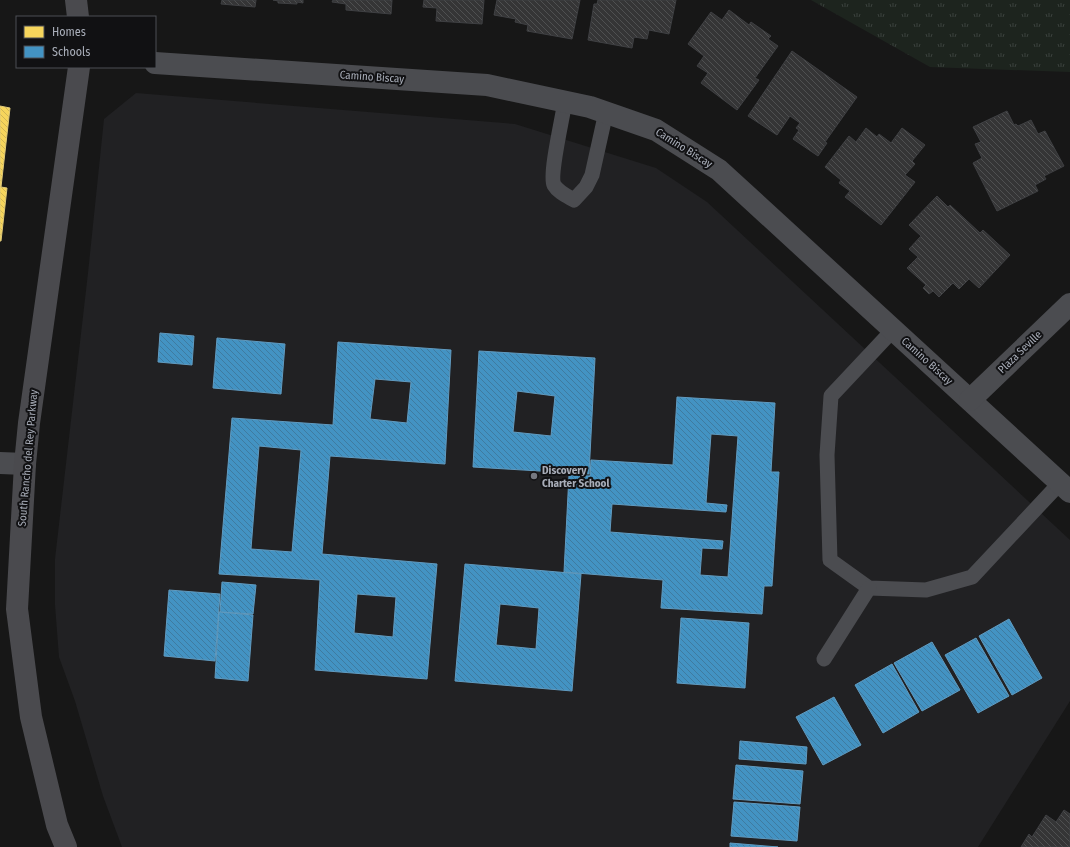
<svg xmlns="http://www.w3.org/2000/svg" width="1070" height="847" viewBox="0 0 1070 847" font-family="'Fira Sans Condensed',sans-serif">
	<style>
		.built { fill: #212123 }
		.grass { fill: url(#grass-tufts) }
		.homes { fill: url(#homes-back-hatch); stroke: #dfc978 }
		.schools { fill: url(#schools-back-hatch); stroke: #619bc0; fill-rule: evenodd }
		.building { fill: url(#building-back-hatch); stroke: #3f4043 }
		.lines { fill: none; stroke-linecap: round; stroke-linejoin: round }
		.lane { stroke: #4b4c50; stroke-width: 15 }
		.street { stroke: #4b4c50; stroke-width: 22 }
		.secondary { stroke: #4a4a4e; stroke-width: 22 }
		.poi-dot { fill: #757880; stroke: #111113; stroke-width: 1.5 }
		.labels { text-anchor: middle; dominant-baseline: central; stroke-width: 4; stroke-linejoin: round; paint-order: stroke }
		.street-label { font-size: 11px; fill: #a8adb8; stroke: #111113 }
		.poi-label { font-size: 11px; font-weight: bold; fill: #a8adb8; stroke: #111113; text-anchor: start }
	</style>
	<defs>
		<pattern id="grass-tufts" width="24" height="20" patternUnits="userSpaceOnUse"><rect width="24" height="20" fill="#1d241e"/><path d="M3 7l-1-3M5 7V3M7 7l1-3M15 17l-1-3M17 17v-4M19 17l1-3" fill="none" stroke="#3b413d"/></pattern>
		<pattern id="homes-back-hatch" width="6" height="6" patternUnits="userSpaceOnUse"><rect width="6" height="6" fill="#f6d55c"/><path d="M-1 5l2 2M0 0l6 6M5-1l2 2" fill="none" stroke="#cfb555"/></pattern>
		<pattern id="schools-back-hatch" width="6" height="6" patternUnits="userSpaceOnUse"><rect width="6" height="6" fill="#4393c3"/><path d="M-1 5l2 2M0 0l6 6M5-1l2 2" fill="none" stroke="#3f7ba0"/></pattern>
		<pattern id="building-back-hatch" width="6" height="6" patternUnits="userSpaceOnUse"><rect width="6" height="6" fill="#353536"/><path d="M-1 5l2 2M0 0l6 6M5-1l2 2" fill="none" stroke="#4f5051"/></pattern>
	</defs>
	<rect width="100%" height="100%" fill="#171717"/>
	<!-- built -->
	<polygon class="built" points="136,93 515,124 656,168 707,202 1070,540 1070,701 978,847 122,847 103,796 75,701 59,657 55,605 55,559 88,273 104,119"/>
	<!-- grass -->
	<polygon class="grass" points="811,0 1070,0 1070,72 930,67"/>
	<!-- homes -->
	<polygon class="homes" points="0,106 10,108 1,187 7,188 1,241 0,241"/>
	<!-- schools -->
	<g class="schools">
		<polygon points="160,333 194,336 192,365 158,362"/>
		<polygon points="217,338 285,344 281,394 213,388"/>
		<path d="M338 342 451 350 445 464 330 456 322 554 437 564 427 679 315 670 320 580 219 574 232 418 333 425ZM375 379 411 382 407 423 370 419ZM259 446 301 450 292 552 251 549ZM357 594 396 597 393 637 354 633Z"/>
		<path d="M479 351 595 358 589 474 473 467ZM517 391 555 396 551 436 513 432Z"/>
		<path d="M677 397 775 403 771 472H779L772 586H764L762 614 661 608 663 580 564 572 569 475 590 476 591 460 673 465ZM711 434 738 436 728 577 700 575 702 548 722 549 723 541 610 532 612 504 726 512 727 505 706 503Z"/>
		<path d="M465 564 581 574 572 691 455 681ZM500 604 539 608 536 649 496 645Z"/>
		<polygon points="222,582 256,585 253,614 220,612"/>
		<polygon points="169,590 220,594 215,661 164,656"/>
		<polygon points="219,612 253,615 248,681 215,678"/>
		<polygon points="681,618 749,623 745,688 677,683"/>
		<polygon points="1009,619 1042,678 1012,695 979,636"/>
		<polygon points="976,638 1009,696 978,713 945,655"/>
		<polygon points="932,642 960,690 922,711 894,663"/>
		<polygon points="892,664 919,712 883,733 855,685"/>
		<polygon points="834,697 861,745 823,765 796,717"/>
		<polygon points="740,741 807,747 806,764 739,759"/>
		<polygon points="736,765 803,771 800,804 733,799"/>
		<polygon points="734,802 800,807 797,841 731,836"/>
		<polygon points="730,843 778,847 730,847"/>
	</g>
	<!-- building -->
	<g class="building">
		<polygon points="222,0 256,0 255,7 221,4"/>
		<polygon points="273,0 303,0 303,3 297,2 297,4 278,3 278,1"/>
		<polygon points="333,0 392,0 391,14 346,10 346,4 332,2"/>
		<polygon points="424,0 484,0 482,24 436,21 437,8 423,7"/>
		<polygon points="497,0 580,0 572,39 527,31 528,25 515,22 516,19 494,15"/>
		<polygon points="598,0 676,0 669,34 649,30 647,39 634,37 632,48 588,40 594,4 597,4"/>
		<polygon points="729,10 749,25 751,22 771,36 768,39 778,46 755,78 759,80 737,110 701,83 708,73 697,66 704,56 688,44 711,12 722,20"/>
		<polygon points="792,51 857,97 825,142 827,143 818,156 793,139 799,130 796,128 800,123 790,116 777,135 748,116"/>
		<polygon points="1007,111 1014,125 1016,124 1018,126 1031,120 1038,134 1045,131 1064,166 1044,176 1046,179 1035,185 1038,191 997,211 973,163 982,158 975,144 981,142 973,127"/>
		<polygon points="866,128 877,137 879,134 891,143 902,128 925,145 912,161 915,164 905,175 915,182 881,225 845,197 850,191 839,183 841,180 825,167 849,136 856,142"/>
		<polygon points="937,196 948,207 950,205 980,233 983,230 1010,255 979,288 969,279 959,289 953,283 939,297 933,291 929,294 923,288 926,285 907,268 918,257 909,249 921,236 909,225"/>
		<polygon points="1064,810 1070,814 1070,847 1021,847 1029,834 1032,837 1046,815 1056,822"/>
	</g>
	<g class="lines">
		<!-- lane -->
		<g class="lane">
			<path d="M565 101C563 116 549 175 554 185 558 192 567 196 574 200L586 187 592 175 606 112"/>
			<polyline points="893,330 831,396 827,455 830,560 869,588 926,590 972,577 1060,483"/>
			<polyline points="824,659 869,588"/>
		</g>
		<!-- street -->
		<g class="street">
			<polyline points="155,63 487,85 590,107 656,130 719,170 1070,492"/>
			<polyline points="970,400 1070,304"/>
			<polyline points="0,463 25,464"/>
		</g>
		<!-- secondary -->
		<g class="secondary">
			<polyline points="76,0 78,17"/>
			<polyline points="66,847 57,825 31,717 17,609 25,464 29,423 79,67"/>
		</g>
	</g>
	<!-- markers -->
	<circle class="poi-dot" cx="534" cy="476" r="4"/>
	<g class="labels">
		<!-- street labels -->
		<g class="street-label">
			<text transform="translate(372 77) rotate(4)">Camino Biscay</text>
			<text transform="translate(684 148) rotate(32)">Camino Biscay</text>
			<text transform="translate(1020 352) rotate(-44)">Plaza Seville</text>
			<text transform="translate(927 361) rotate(42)">Camino Biscay</text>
			<text transform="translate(28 458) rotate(-85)">South Rancho del Rey Parkway</text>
		</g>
		<!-- poi labels -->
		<g class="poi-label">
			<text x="542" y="470">Discovery<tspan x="542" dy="13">Charter School</tspan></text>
		</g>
	</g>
	<!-- legend -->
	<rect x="16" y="16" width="140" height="52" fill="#111113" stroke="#4d4f55"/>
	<rect x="24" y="26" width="20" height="12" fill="#f6d55c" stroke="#4d4f55"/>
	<text x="52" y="36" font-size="12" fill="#a8adb8">Homes</text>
	<rect x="24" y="46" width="20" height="12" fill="#4393c3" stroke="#4d4f55"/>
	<text x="52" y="56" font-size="12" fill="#a8adb8">Schools</text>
</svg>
